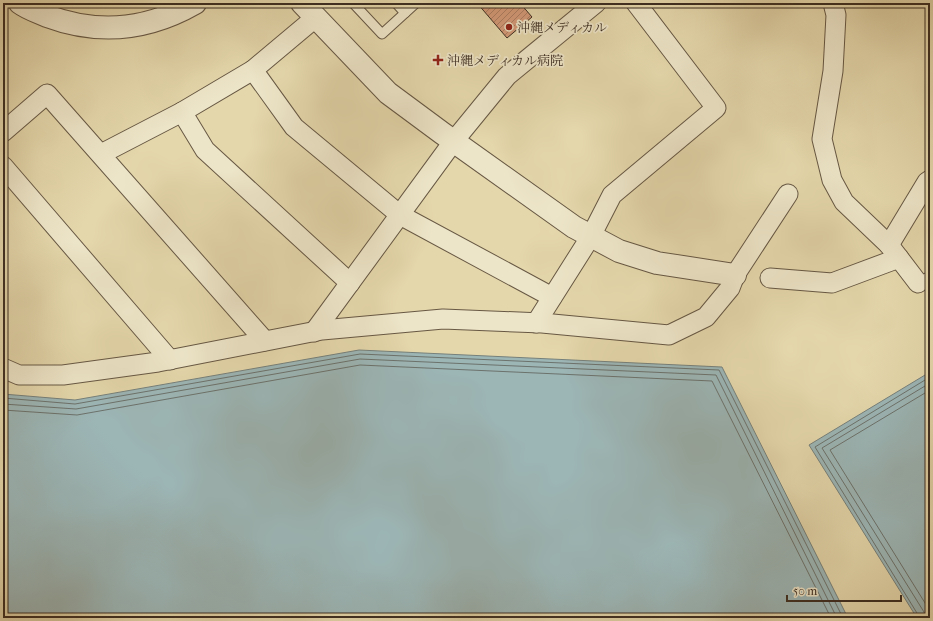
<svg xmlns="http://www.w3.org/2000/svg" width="933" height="621" viewBox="0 0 933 621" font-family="'IM FELL French Canon','Noto Serif JP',serif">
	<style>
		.water { fill: #9cb6b6; stroke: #76807b }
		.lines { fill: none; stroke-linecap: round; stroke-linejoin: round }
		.shore { stroke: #6c726c; stroke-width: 1 }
		.building { fill: url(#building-hatch); stroke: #3d2e22 }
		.service-casing { stroke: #675844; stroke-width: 11 }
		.minor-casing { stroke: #675844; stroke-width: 21 }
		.tertiary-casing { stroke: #675844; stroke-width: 24 }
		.service { stroke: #ede5c8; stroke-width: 9 }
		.minor { stroke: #ede5c8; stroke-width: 19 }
		.tertiary { stroke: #ede5c8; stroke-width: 22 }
		.poi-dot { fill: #8f2418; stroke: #ede5c8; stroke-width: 1.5 }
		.labels { text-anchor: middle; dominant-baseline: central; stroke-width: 3.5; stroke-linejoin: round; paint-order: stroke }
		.poi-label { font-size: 13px; fill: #3d2e22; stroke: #ede5c8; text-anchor: start }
	</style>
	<defs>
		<pattern id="building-hatch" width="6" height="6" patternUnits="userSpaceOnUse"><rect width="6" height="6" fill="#d39977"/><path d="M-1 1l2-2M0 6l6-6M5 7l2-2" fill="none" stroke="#ac7d61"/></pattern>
	</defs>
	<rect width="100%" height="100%" fill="#e4d7ab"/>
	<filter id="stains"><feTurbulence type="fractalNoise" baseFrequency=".005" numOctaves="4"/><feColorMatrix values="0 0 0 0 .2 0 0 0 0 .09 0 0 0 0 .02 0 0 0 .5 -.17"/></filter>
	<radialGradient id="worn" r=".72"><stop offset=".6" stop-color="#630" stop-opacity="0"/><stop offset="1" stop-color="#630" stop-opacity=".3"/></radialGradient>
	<!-- water -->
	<g class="water">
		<polygon points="359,350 722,367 848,618 3,618 3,394 75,400"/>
		<polygon points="930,372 930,618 917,618 809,445"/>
	</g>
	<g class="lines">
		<!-- shore -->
		<g class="shore">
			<polyline points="930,390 830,450 930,611"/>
			<polyline points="3,398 75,404 360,354 719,370 843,618"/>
			<polyline points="3,404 76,409 360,359 716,375 837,618"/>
			<polyline points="3,410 77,415 360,365 712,381 831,618"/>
			<polyline points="920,618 815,447 930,377"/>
			<polyline points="925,618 924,612 822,448 930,383"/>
		</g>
	</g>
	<!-- building -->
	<polygon class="building" points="477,3 520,3 532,17 507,38"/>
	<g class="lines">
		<defs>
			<g id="service">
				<polyline points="353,3 382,34 416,3"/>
				<polyline points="396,3 405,13"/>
				<polyline points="918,283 930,276"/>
			</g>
			<g id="minor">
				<polyline points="833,3 836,15 833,71 822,139 832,180 844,202 889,245 918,283"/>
				<polyline points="253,70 294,127 400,215 552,297"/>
				<polyline points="182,112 205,150 350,283"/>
				<polyline points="3,132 47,94 265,341"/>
				<polyline points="101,154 182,112 253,70 315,18"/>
				<polyline points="3,166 170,360"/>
				<polyline points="889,245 927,182 930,180"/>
				<polyline points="770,278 832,283 899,258"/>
				<polyline points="536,323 591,236 612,195 716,108 636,3"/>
				<polyline points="314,332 453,142 507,76 596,3"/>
				<polyline points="3,368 19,375 63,375 158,362 322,330 443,319 542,323 669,335 706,317 730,288 735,275 788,194"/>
			</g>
			<g id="tertiary">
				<path d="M20 3C28 9 38 12 47 16 98 35 148 30 195 3"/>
				<polyline points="302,3 388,93 442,133 574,227 619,251 657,263 735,275"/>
			</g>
		</defs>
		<!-- service casing -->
		<use href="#service" class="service-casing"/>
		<!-- minor casing -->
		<use href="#minor" class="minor-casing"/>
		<!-- tertiary casing -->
		<use href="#tertiary" class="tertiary-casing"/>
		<!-- service -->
		<use href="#service" class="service"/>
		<!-- minor -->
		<use href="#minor" class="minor"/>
		<!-- tertiary -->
		<use href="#tertiary" class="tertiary"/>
	</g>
	<!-- markers -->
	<g class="poi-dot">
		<circle cx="509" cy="27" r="4"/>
		<path d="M436 54h4v4h4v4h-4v4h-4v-4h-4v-4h4z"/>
	</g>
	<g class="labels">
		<!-- poi labels -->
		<g class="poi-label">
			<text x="517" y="27">沖縄メディカル</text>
			<text x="447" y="60">沖縄メディカル病院</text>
		</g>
	</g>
	<!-- margin -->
	<rect width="933" height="621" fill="none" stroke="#e4d7ab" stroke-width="16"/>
	<rect x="4" y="4" width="925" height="613" fill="none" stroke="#3d2e22" stroke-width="2"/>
	<rect x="8" y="8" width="917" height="605" fill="none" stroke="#3d2e22"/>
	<!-- scale -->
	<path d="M787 595v6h114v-6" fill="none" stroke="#3d2e22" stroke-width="2"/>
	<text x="793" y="595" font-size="12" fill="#3d2e22" stroke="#ede5c8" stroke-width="3" paint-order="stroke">50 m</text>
	<rect width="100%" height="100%" filter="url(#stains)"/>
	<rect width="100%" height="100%" fill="url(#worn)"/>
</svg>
